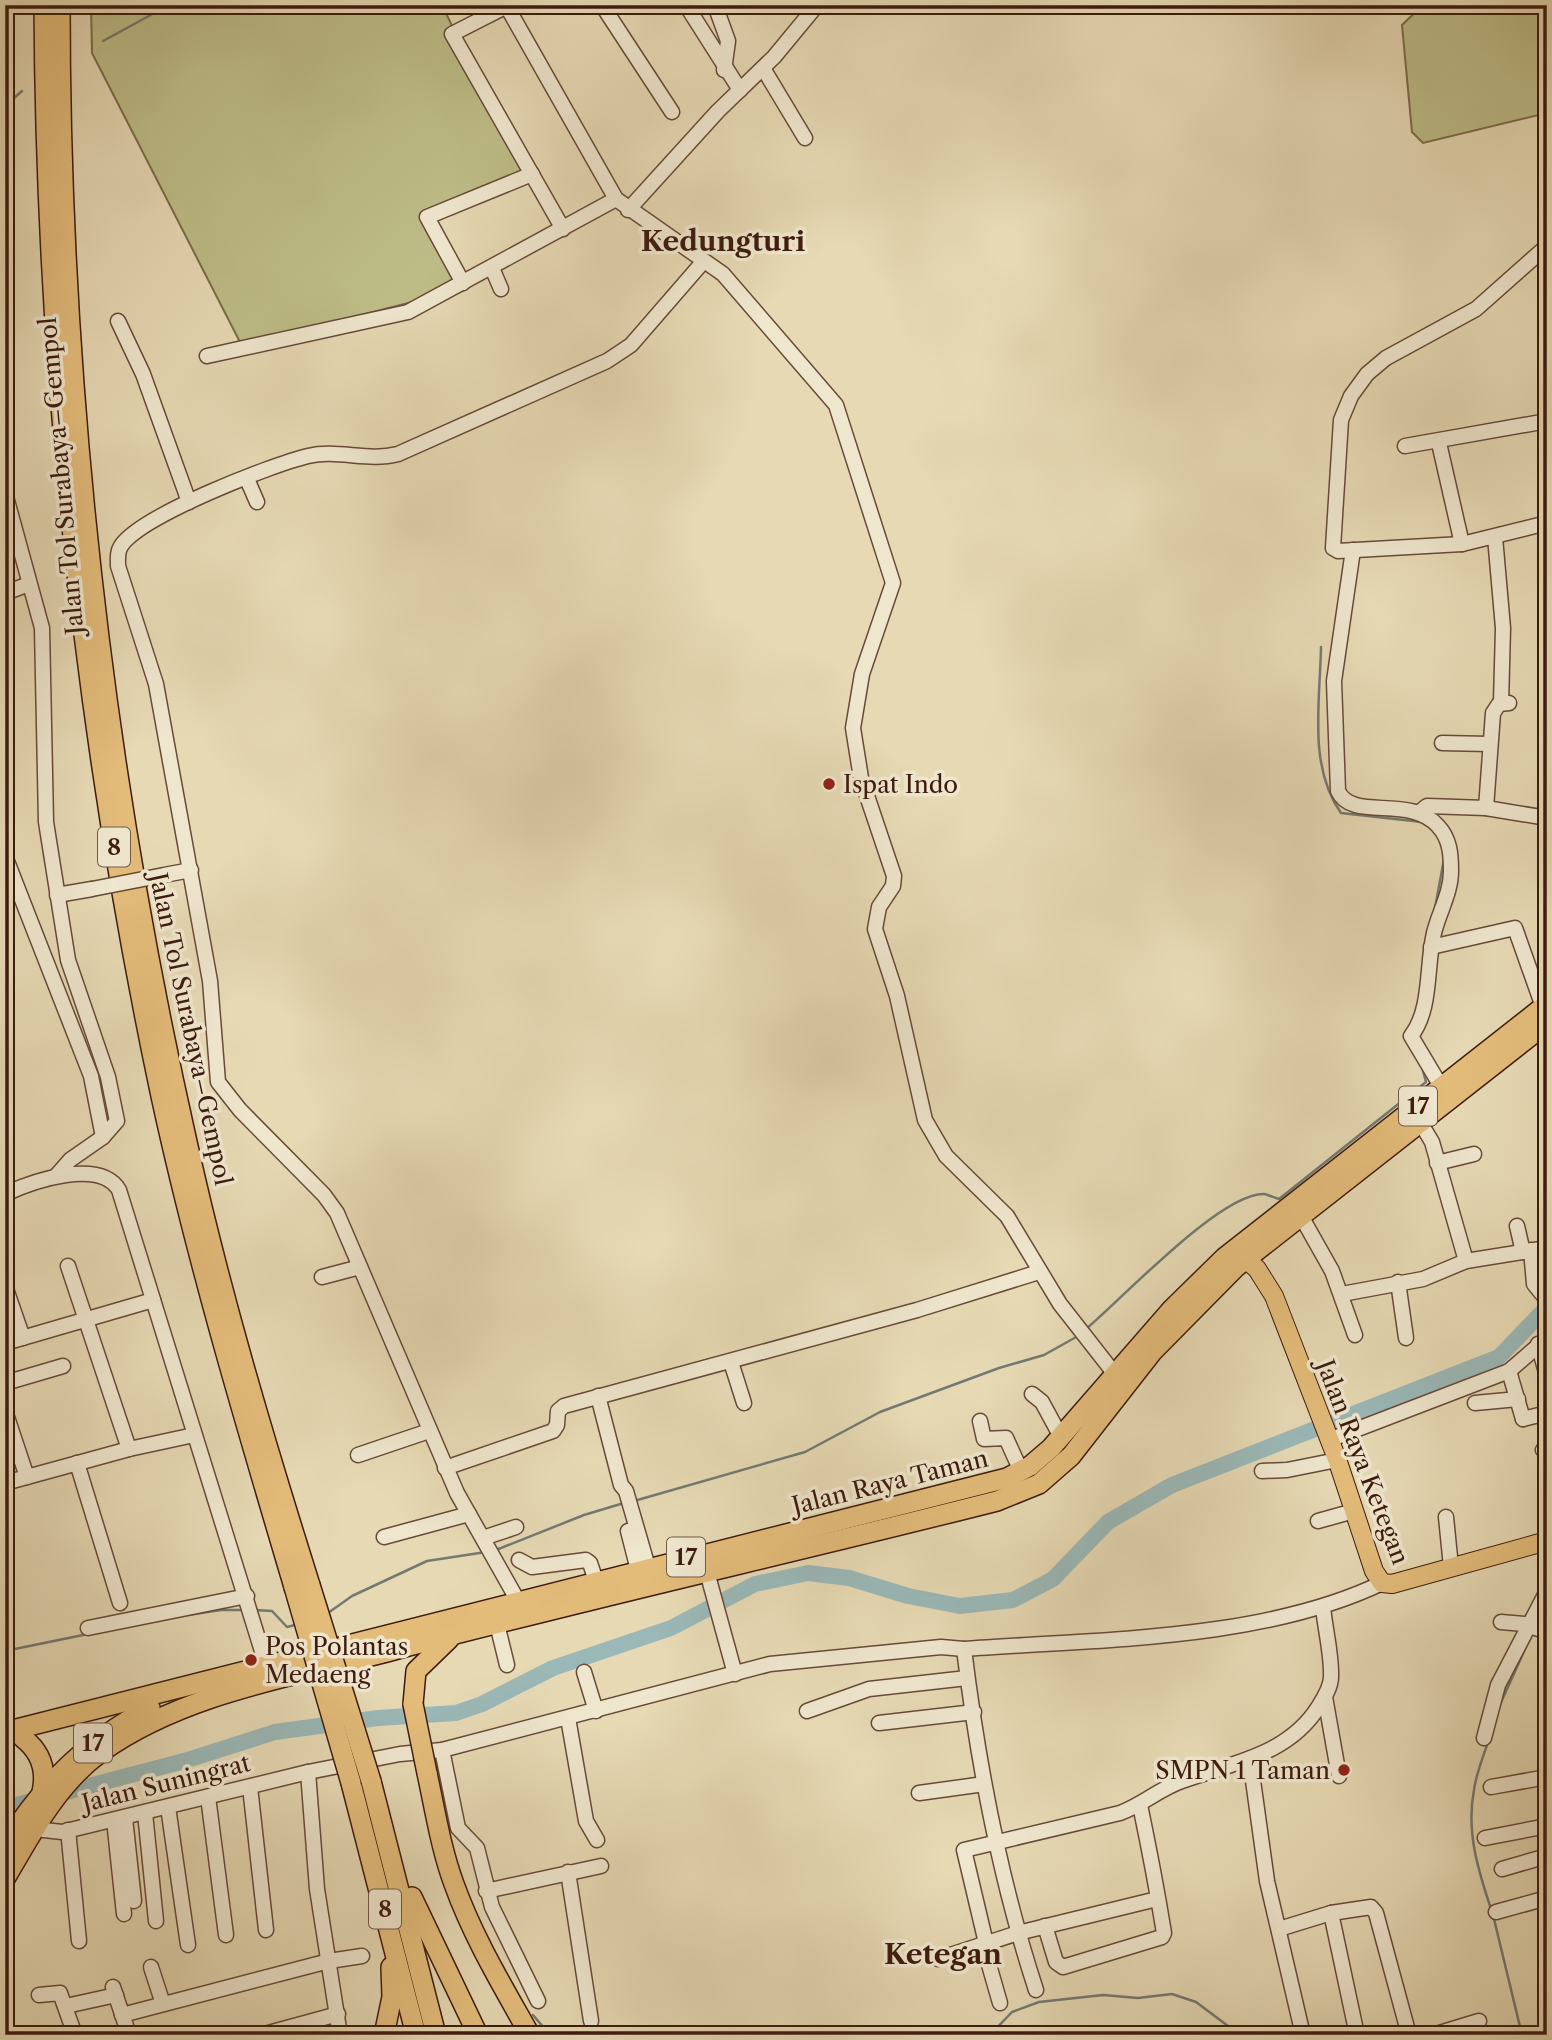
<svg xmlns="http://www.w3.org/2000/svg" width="1552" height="2040" viewBox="0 0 1552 2040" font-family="'Libre Caslon Text',serif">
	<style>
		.green { fill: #bdbc87; stroke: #7d6c4a; stroke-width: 2 }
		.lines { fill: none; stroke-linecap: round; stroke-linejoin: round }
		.stream { stroke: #757973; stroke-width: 2.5 }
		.river { stroke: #9ab8b7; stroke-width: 16 }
		.minor-casing { stroke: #674a38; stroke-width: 17 }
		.major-casing { stroke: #3d1b0e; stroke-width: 20 }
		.highway-casing { stroke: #3d1b0e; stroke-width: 22 }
		.minor { stroke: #efe6ce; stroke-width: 14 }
		.major { stroke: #e3bc7a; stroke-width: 18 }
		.highway { stroke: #e3bc7a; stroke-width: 19 }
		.minor-bridge-casing { stroke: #674a38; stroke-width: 17; stroke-linecap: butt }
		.highway-bridge-casing { stroke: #3d1b0e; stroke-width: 22; stroke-linecap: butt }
		.minor-bridge { stroke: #efe6ce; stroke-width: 14 }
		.highway-bridge { stroke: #e3bc7a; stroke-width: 19 }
		.poi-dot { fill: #8f2418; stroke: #efe6ce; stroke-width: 2.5 }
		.labels { text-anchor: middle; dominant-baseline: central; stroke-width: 7; stroke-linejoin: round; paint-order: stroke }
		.shield { fill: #efe6ce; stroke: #725848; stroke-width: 2 }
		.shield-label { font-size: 23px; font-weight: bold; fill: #3d1b0e }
		.street-label { font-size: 24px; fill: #3d1b0e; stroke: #efe6ce }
		.poi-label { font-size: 24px; fill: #3d1b0e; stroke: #efe6ce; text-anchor: start }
		.quarter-label { font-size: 28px; font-weight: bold; fill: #3d1b0e; stroke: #efe6ce }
	</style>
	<rect width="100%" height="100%" fill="#e6d9b4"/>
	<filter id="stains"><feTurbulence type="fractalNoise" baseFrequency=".00286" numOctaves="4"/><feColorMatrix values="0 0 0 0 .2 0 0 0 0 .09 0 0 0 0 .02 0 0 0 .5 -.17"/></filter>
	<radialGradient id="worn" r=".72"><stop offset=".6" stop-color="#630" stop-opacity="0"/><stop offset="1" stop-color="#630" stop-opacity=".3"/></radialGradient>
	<!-- green -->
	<g class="green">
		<polygon points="91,5 442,5 524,175 421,216 453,280 412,302 242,346 92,53"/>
		<polygon points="1423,5 1547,5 1547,113 1423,143 1412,132 1402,25"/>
	</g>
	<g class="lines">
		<!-- stream -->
		<g class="stream">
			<polyline points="103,41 169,5"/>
			<polyline points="5,106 22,91"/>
			<path d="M1321 647C1320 702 1308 767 1341 813L1422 822"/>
			<polyline points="1435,908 1444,859"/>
			<path d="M1086 1329C1121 1300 1220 1193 1264 1194 1269 1195 1275 1198 1279 1199L1426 1082 1422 1067"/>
			<polyline points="634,1501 805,1452 880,1412 999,1368 1044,1355 1078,1336"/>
			<polyline points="496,1550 584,1515 624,1503"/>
			<polyline points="254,1610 272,1611 287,1627 295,1625"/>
			<polyline points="328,1613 352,1596 427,1561 486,1552"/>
			<polyline points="188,1615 221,1610 243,1610"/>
			<polyline points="1538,1623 1547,1608"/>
			<polyline points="5,1651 88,1634"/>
			<polyline points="1498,1709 1530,1638"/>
			<path d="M1488 1742C1483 1757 1476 1774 1474 1790 1466 1831 1478 1870 1491 1909"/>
			<polyline points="1494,1919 1522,2035"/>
			<polyline points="533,2015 550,2035"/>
			<polyline points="990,2035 1012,2012 1039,2002 1103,1995 1138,1998 1172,1994 1196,2002 1240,2035"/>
		</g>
		<!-- river -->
		<polyline class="river" points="5,1808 184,1761 275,1732 378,1718 456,1713 482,1704 553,1668 671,1628 755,1584 808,1573 849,1578 908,1596 960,1606 1013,1600 1053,1579 1108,1522 1172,1485 1499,1357 1547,1307"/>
		<defs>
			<g id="minor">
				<polyline points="506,5 616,199 723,274 836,405 893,583 862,674 853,728 861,778 894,876 893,886 879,907 875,929 897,996 925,1120 946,1156 1007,1216 1060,1304 1114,1373"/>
				<polyline points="602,5 672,112"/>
				<polyline points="686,5 740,90"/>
				<polyline points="715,5 728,41 724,70"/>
				<polyline points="507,6 452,34 563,229"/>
				<polyline points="763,68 805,138"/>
				<polyline points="628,210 718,111 774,57 817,5"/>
				<polyline points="1547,246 1476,309 1386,358 1367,374 1351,396 1341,420 1333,548 1338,551 1462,544 1547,523"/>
				<polyline points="492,268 501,289"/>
				<polyline points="463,283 427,217 532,174"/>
				<polyline points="118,321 143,374 189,502"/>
				<polyline points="207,356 408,312 616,199"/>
				<polyline points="1439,443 1462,544"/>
				<polyline points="1405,446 1547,421"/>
				<polyline points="247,479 257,502"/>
				<polyline points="5,493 42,628 46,822 68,960 108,1077 117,1121 103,1137 70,1160 56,1176"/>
				<polyline points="1495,537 1503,628 1501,703"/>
				<path d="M1353 550 1334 681 1338 791C1352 822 1410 794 1438 826 1450 839 1451 854 1451 871 1451 893 1439 912 1434 933 1426 966 1432 1009 1411 1036L1442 1088"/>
				<polyline points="5,593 29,584"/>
				<polyline points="1442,743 1489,744"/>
				<polyline points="1486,808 1493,713 1499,704 1509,703"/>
				<polyline points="1421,811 1427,806 1486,808 1547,818"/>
				<polyline points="5,856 91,1076 103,1137"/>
				<polyline points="164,875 191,870"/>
				<polyline points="57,895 92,889"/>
				<polyline points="1431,947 1515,928 1543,1007"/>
				<polyline points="1420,1122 1432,1142 1466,1261"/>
				<polyline points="1437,1163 1474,1154"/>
				<path d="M5 1194C33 1181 100 1158 119 1190L266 1664"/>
				<polyline points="1301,1216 1332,1271 1355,1335"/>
				<polyline points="1517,1226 1523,1252"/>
				<polyline points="1531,1250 1534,1284 1547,1300"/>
				<polyline points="68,1266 129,1449"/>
				<polyline points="322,1277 360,1267"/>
				<polyline points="1398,1282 1406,1338"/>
				<polyline points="5,1286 23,1338"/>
				<polyline points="1342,1294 1423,1279 1466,1261 1547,1248"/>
				<polyline points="5,1343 153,1300"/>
				<polyline points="1538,1344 1547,1376"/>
				<polyline points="731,1362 744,1403"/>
				<polyline points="1509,1371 1523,1419"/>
				<polyline points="5,1383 63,1366"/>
				<polyline points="1032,1394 1042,1402 1061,1437"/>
				<polyline points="598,1396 621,1485 626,1491 648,1567"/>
				<polyline points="1475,1403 1518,1399"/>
				<polyline points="5,1411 27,1477"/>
				<polyline points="1523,1419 1547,1413"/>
				<polyline points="980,1421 984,1439 1006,1438 1021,1471"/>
				<polyline points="1329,1440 1509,1371 1547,1338"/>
				<polyline points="1543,1450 1547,1451"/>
				<polyline points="358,1455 429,1431"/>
				<polyline points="77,1463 120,1603"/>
				<polyline points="445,1468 553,1431 557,1425 558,1411 564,1406 917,1310 1039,1272"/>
				<polyline points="1262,1471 1287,1470 1337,1460"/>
				<polyline points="5,1483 129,1449 194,1435"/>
				<polyline points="1446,1517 1451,1567"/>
				<polyline points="1318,1521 1354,1511"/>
				<polyline points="628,1531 638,1570"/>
				<polyline points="384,1537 469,1514"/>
				<polyline points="483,1538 516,1527"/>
				<polyline points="519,1560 532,1567 586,1560 590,1563 596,1581"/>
				<polyline points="707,1572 735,1674"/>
				<path d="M518 1601 457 1493 337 1213 324 1195 240 1110 218 1082 210 981 156 684 118 566C118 559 117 552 121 546 140 516 271 465 308 456 338 449 368 462 398 454L607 361 631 345 703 262"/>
				<polyline points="1501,1622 1524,1624 1547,1632"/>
				<polyline points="497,1624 507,1665"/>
				<polyline points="88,1628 247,1596"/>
				<path d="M964 1649C978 1764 1000 1880 1036 1990"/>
				<polyline points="584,1672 596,1711"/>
				<polyline points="1325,1697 1339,1776"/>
				<polyline points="807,1711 869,1689 967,1678"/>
				<polyline points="568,1718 586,1821 597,1840"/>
				<polyline points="879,1723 974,1712"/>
				<polyline points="1484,1738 1498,1685 1547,1591"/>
				<polyline points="442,1750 458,1828 477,1848 492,1907 538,2001"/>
				<polyline points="1250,1759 1267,1881 1303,2035"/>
				<polyline points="308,1772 317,1889 340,2035"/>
				<polyline points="250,1787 266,1930"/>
				<polyline points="1491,1787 1547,1777"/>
				<polyline points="919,1793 984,1784"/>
				<polyline points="208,1797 226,1935"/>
				<polyline points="168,1807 188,1945"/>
				<polyline points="145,1813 156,1921"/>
				<polyline points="125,1818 134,1901"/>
				<polyline points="114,1820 124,1914"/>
				<path d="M35 1829 62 1832 308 1772 400 1754 442 1750 770 1664 941 1647 964 1649C1097 1639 1261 1641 1382 1583"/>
				<polyline points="68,1830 79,1941"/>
				<polyline points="1485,1838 1547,1826"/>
				<polyline points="1502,1869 1547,1856"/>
				<polyline points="568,1872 591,2021"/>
				<polyline points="486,1891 601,1866"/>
				<polyline points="1496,1912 1547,1898"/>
				<polyline points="1331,1913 1357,2035"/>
				<path d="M1045 1926 1056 1962 1063 1967 1162 1937 1164 1933C1157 1890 1149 1848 1140 1805"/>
				<polyline points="1279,1929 1331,1913 1371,1907 1376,1913 1409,2035"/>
				<path d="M986 1943 964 1850 1120 1813C1142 1805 1159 1789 1182 1781 1232 1763 1289 1755 1319 1706 1324 1698 1331 1687 1331 1677 1332 1655 1325 1629 1323 1607"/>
				<polyline points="983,1944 1000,2003"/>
				<polyline points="938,1959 1018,1933 1157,1899"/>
				<polyline points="151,1967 163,2004"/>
				<polyline points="113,1987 129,2035"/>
				<polyline points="39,1995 60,1993 75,2035"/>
				<polyline points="66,2006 116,1995"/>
				<polyline points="122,2015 329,1961 362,1956"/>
				<polyline points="261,2035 338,2014"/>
				<polyline points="1433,2035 1479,2021"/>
				<polyline points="1536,2035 1547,2030"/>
			</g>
			<polyline id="major" points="1236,1250 1257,1269 1274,1296 1337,1459 1374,1571 1382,1583 1392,1584 1547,1541"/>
			<g id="highway">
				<path d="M44 5C46 373 85 737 161 1096 197 1262 246 1425 294 1587"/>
				<path d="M60 5C60 387 103 769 187 1142 220 1292 264 1439 310 1585"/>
				<polyline points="413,1704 416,1671 449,1639"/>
				<polyline points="5,1732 1007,1478 1030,1466 1051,1448 1172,1309 1224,1258 1547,1004"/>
				<path d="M23 1738C41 1752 47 1770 42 1792"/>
				<path d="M427 1773C435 1810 441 1849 454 1884 473 1937 502 1985 530 2035"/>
				<polyline points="371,1781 436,2035"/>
				<polyline points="351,1783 416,2035"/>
				<path d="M5 1845C44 1783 86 1742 150 1708"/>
				<path d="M5 1879C31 1834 58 1783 101 1752 185 1692 296 1676 394 1650 594 1597 796 1552 997 1501L1039 1484 1071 1456 1153 1351 1236 1267 1547 1023"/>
				<polyline points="412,1897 478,2035"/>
				<polyline points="384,2035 392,1997 391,1967"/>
			</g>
		</defs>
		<!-- minor casing -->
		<use href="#minor" class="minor-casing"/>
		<!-- major casing -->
		<use href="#major" class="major-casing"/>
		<!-- highway casing -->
		<use href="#highway" class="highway-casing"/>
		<!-- minor -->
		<use href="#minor" class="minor"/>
		<!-- major -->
		<use href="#major" class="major"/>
		<!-- highway -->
		<use href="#highway" class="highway"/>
		<defs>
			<polyline id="minor-bridge" points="92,889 164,875"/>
			<g id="highway-bridge">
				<polyline points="310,1585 371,1781"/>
				<polyline points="294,1587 351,1783"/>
				<polyline points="413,1704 427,1773"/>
			</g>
		</defs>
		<!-- minor-bridge casing -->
		<use href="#minor-bridge" class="minor-bridge-casing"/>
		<!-- highway-bridge casing -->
		<use href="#highway-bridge" class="highway-bridge-casing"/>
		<!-- minor-bridge -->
		<use href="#minor-bridge" class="minor-bridge"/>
		<!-- highway-bridge -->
		<use href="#highway-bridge" class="highway-bridge"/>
	</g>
	<!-- markers -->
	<g class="poi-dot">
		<circle cx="829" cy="784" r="7"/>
		<circle cx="251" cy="1660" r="7"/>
		<circle cx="1344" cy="1770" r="7"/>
	</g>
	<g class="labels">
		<!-- shield labels -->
		<g class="shield">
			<rect x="98" y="827.5" width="32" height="39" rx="5"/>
			<rect x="1399" y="1086.5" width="38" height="39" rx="5"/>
			<rect x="667" y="1537.5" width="38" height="39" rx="5"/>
			<rect x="74" y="1723.5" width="38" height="39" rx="5"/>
			<rect x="369" y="1889.5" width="32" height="39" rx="5"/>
		</g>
		<g class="shield-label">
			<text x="114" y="847">8</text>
			<text x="1418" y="1106">17</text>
			<text x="686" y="1557">17</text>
			<text x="93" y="1743">17</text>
			<text x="385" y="1909">8</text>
		</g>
		<!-- street labels -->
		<g class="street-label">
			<text transform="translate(61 476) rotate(-95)">Jalan Tol Surabaya–Gempol</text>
			<text transform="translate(191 1029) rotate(78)">Jalan Tol Surabaya–Gempol</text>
			<text transform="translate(1363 1462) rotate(69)">Jalan Raya Ketegan</text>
			<text transform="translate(890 1482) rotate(-14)">Jalan Raya Taman</text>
			<text transform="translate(166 1783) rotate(-14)">Jalan Suningrat</text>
		</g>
		<!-- poi labels -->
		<g class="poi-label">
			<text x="843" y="784">Ispat Indo</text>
			<text x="265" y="1646">Pos Polantas<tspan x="265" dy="28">Medaeng</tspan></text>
			<text x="1330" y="1770" text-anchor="end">SMPN 1 Taman</text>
		</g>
		<!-- quarter labels -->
		<g class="quarter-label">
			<text x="723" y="241">Kedungturi</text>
			<text x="943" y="1954">Ketegan</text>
		</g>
	</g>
	<!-- margin -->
	<rect width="1552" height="2040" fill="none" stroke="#e6d9b4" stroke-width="28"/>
	<rect x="7" y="7" width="1538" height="2026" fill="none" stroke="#3d1b0e" stroke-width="3.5"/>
	<rect x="14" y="14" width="1524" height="2012" fill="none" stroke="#3d1b0e" stroke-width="2"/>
	<rect width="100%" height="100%" filter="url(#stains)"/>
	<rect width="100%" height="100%" fill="url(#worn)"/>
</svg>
